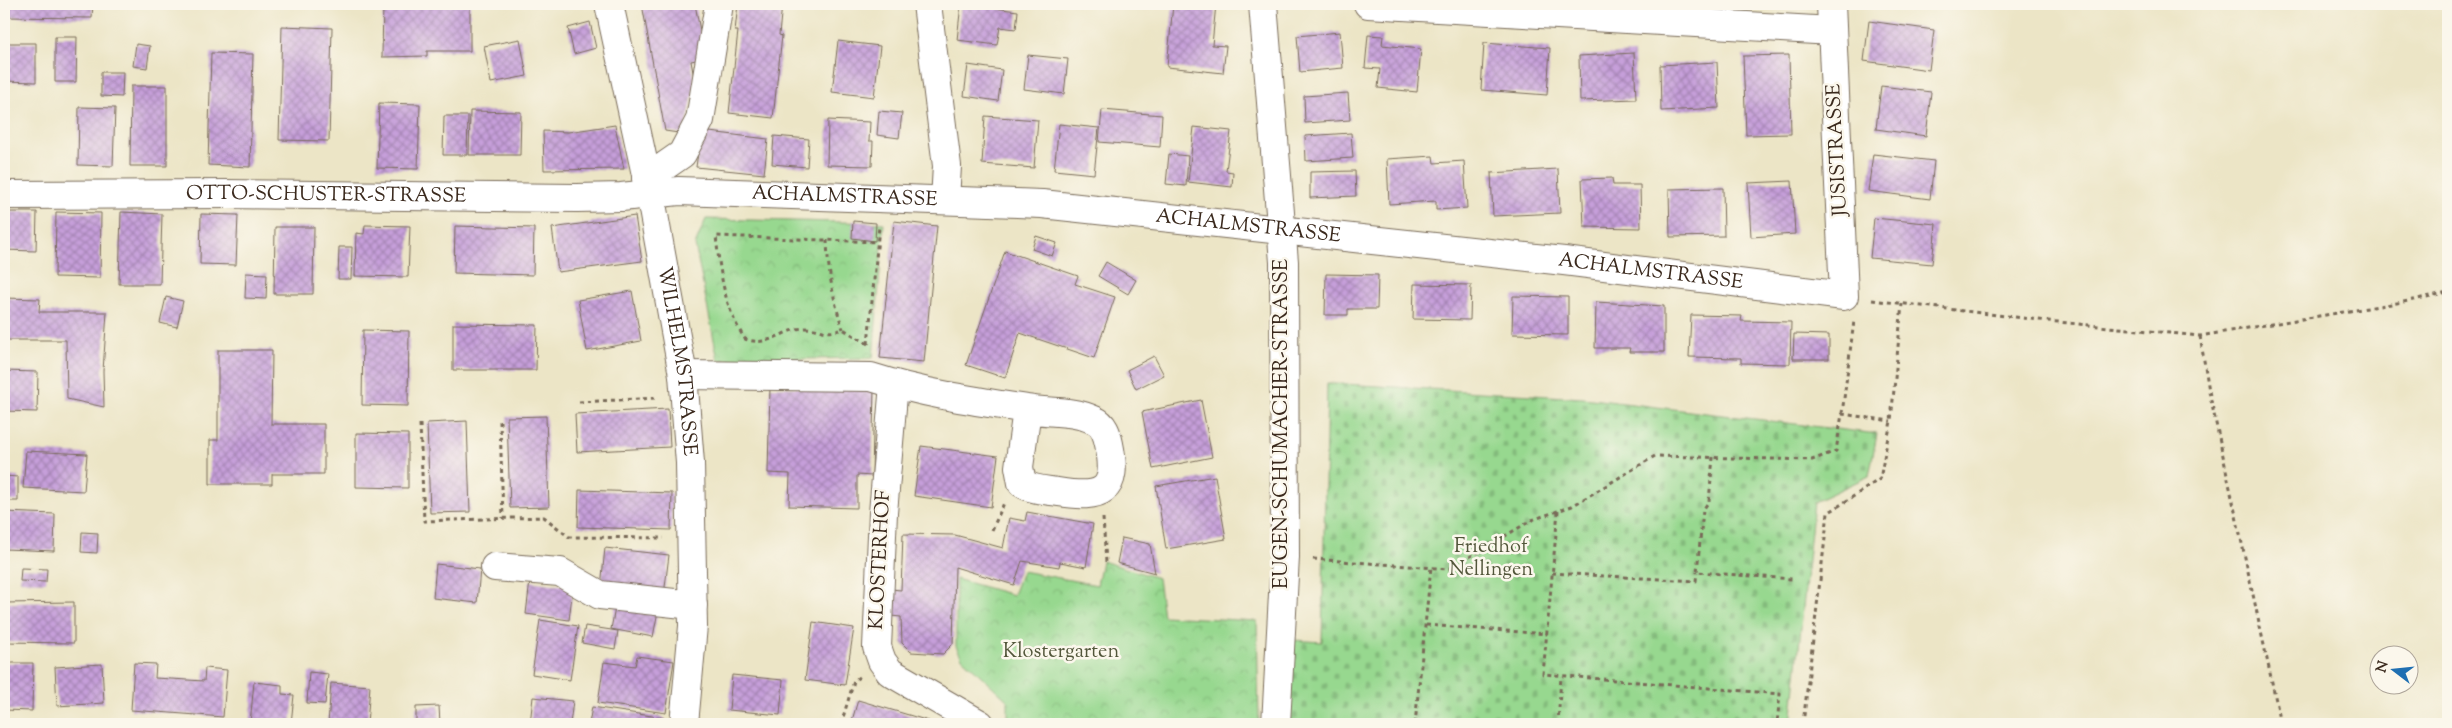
<svg xmlns="http://www.w3.org/2000/svg" width="2452" height="728" viewBox="0 0 2452 728" font-family="'Sorts Mill Goudy',serif">
	<style>
		.cemetery { fill: url(#cemetery-stones); stroke: #698156 }
		.park { fill: url(#park-crowns); stroke: #698156 }
		.building { fill: url(#building-cross-hatch) }
		.lines { fill: none; stroke-linecap: round; stroke-linejoin: round }
		.minor-casing { stroke: #796b59; stroke-width: 30 }
		.path { stroke: #796b59; stroke-width: 3; stroke-dasharray: 4 4; stroke-linecap: butt }
		.minor { stroke: #fff; stroke-width: 28 }
		.labels { text-anchor: middle; dominant-baseline: central; stroke-width: 5; stroke-linejoin: round; paint-order: stroke }
		.street-label { font-size: 20px; fill: #3b2a1e; stroke: #fbf7ec }
		.park-label { font-size: 20px; fill: #52563a; stroke: #fbf7ec }
	</style>
	<defs>
		<pattern id="cemetery-stones" width="16" height="16" patternUnits="userSpaceOnUse" patternTransform="scale(1.25)"><rect width="16" height="16" fill="#97d88f"/><path d="M2 7V4a2 2 0 0 1 4 0v3zM10 15v-3a2 2 0 0 1 4 0v3z" fill="#83ba7b"/></pattern>
		<pattern id="park-crowns" width="20" height="18" patternUnits="userSpaceOnUse" patternTransform="scale(1.25)"><rect width="20" height="18" fill="#97d88f"/><path d="M2 6a3 3 0 1 1 6 0M12 15a3 3 0 1 1 6 0" fill="none" stroke="#83ba7b"/></pattern>
		<pattern id="building-cross-hatch" width="8" height="8" patternUnits="userSpaceOnUse" patternTransform="scale(1.25)"><rect width="8" height="8" fill="#c69fda"/><path d="M0 0l8 8M0 8l8-8" fill="none" stroke="#a282b0"/></pattern>
	</defs>
	<rect width="100%" height="100%" fill="#fbf7ec"/>
	<filter id="ink" filterUnits="userSpaceOnUse"><feTurbulence type="fractalNoise" baseFrequency=".02" numOctaves="2"/><feDisplacementMap in="SourceGraphic" scale="10" xChannelSelector="R" yChannelSelector="G"/><feConvolveMatrix kernelMatrix="1 2 1 2 8 2 1 2 1" color-interpolation-filters="sRGB"/></filter>
	<filter id="wash" filterUnits="userSpaceOnUse"><feTurbulence type="fractalNoise" baseFrequency=".0096" numOctaves="4" result="noise"/><feDisplacementMap in="SourceGraphic" scale="20" xChannelSelector="R" yChannelSelector="G"/><feGaussianBlur stdDeviation="1.12" result="paint"/><feColorMatrix in="noise" values="0 0 0 0 0 0 0 0 0 0 0 0 0 0 0 0 0 1.4 0 .05"/><feComposite in="paint" operator="in"/></filter>
	<g filter="url(#wash)">
		<rect width="100%" height="100%" fill="#ece5c6"/>
		<!-- cemetery -->
		<polygon class="cemetery" points="1327,383 1583,398 1877,434 1869,476 1814,502 1791,724 1289,724 1293,640 1322,642"/>
		<!-- park -->
		<g class="park">
			<polygon points="706,219 884,223 873,358 718,360 695,245"/>
			<polygon points="1102,561 1158,578 1163,616 1257,621 1259,724 1021,724 1008,721 1008,701 962,658 956,646 956,579 1013,595 1022,571 1097,585"/>
		</g>
		<g id="blocks">
			<!-- building -->
			<g class="building">
				<polygon points="4,4 93,4 92,18 4,17"/>
				<polygon points="383,4 470,4 470,51 427,51 427,56 382,57"/>
				<polygon points="642,4 695,4 705,58 691,61 695,84 685,134 665,131"/>
				<polygon points="738,4 782,4 779,35 782,36 773,118 729,113 738,31 735,31"/>
				<polygon points="961,4 1018,11 1016,29 1000,27 997,45 957,40"/>
				<polygon points="1173,4 1216,4 1212,45 1226,46 1223,73 1167,67"/>
				<polygon points="1869,21 1934,30 1929,70 1864,61"/>
				<polygon points="590,22 596,48 574,54 568,28"/>
				<polygon points="282,26 332,28 329,141 279,140"/>
				<polygon points="1340,32 1343,68 1300,72 1297,36"/>
				<polygon points="1368,35 1383,36 1382,45 1421,49 1417,92 1378,88 1380,69 1365,68"/>
				<polygon points="55,37 77,37 76,82 55,82"/>
				<polygon points="520,39 527,76 491,83 484,46"/>
				<polygon points="838,41 880,46 874,97 832,92"/>
				<polygon points="4,43 36,43 36,82 4,81"/>
				<polygon points="1484,43 1550,48 1547,95 1481,90"/>
				<polygon points="136,44 150,46 147,68 133,66"/>
				<polygon points="211,53 253,54 250,167 208,165"/>
				<polygon points="1634,53 1636,99 1580,101 1579,56"/>
				<polygon points="1028,55 1068,59 1064,94 1024,89"/>
				<polygon points="1789,55 1791,134 1746,135 1743,56"/>
				<polygon points="1717,62 1719,108 1661,111 1660,65"/>
				<polygon points="968,65 1002,70 998,101 964,96"/>
				<polygon points="101,72 123,72 122,97 101,96"/>
				<polygon points="131,86 167,86 167,166 130,166"/>
				<polygon points="1881,86 1931,92 1926,136 1876,129"/>
				<polygon points="1348,93 1350,120 1305,123 1304,96"/>
				<polygon points="379,103 420,104 418,169 377,168"/>
				<polygon points="79,107 115,108 113,166 78,165"/>
				<polygon points="1102,110 1162,115 1160,147 1099,142"/>
				<polygon points="470,111 521,112 520,155 469,155"/>
				<polygon points="879,111 902,113 899,138 877,135"/>
				<polygon points="444,116 468,116 467,155 443,155"/>
				<polygon points="985,116 1038,120 1034,168 982,164"/>
				<polygon points="828,120 870,122 869,141 873,141 872,166 827,165"/>
				<polygon points="1059,124 1099,128 1094,174 1054,170"/>
				<polygon points="615,125 624,169 544,170 543,131 568,132"/>
				<polygon points="1194,127 1231,131 1226,171 1233,172 1232,187 1188,182"/>
				<polygon points="701,131 768,139 764,174 696,167"/>
				<polygon points="1351,133 1353,158 1306,161 1305,136"/>
				<polygon points="774,136 809,139 807,167 772,164"/>
				<polygon points="1169,154 1188,156 1186,186 1166,184"/>
				<polygon points="1873,154 1934,161 1930,199 1868,191"/>
				<polygon points="1433,156 1434,163 1464,161 1467,208 1436,210 1436,201 1389,204 1387,159"/>
				<polygon points="1558,169 1560,213 1493,216 1491,173"/>
				<polygon points="1355,171 1356,196 1310,198 1310,172"/>
				<polygon points="1612,178 1613,185 1640,185 1641,228 1584,227 1582,179"/>
				<polygon points="1792,181 1795,234 1751,237 1748,183"/>
				<polygon points="1723,188 1724,236 1670,237 1669,189"/>
				<polygon points="4,212 37,212 36,251 4,250"/>
				<polygon points="56,212 101,213 100,278 55,277"/>
				<polygon points="121,212 162,214 160,284 119,284"/>
				<polygon points="201,214 238,215 236,265 200,264"/>
				<polygon points="635,216 642,261 558,272 552,228"/>
				<polygon points="1874,218 1936,224 1932,264 1870,258"/>
				<polygon points="853,221 876,223 875,241 852,238"/>
				<polygon points="894,221 937,226 924,362 880,358"/>
				<polygon points="365,225 410,226 408,277 355,276 356,233 364,234"/>
				<polygon points="455,226 534,228 533,275 454,273"/>
				<polygon points="275,227 314,227 313,294 274,294"/>
				<polygon points="1036,236 1057,243 1052,256 1032,249"/>
				<polygon points="339,247 352,247 351,279 338,279"/>
				<polygon points="1005,251 1078,276 1075,284 1115,297 1094,358 1020,333 1005,378 966,365"/>
				<polygon points="1106,262 1136,280 1128,294 1098,276"/>
				<polygon points="246,273 267,274 266,299 245,298"/>
				<polygon points="1326,274 1378,275 1377,309 1348,309 1348,315 1325,315"/>
				<polygon points="1414,284 1471,285 1470,320 1413,319"/>
				<polygon points="632,291 641,341 587,351 578,300"/>
				<polygon points="1513,296 1568,297 1568,335 1512,334"/>
				<polygon points="166,297 183,301 177,327 160,323"/>
				<polygon points="4,298 40,299 39,312 107,312 103,371 104,407 67,399 66,340 4,340"/>
				<polygon points="1596,302 1664,306 1664,352 1629,352 1630,348 1595,348"/>
				<polygon points="1691,315 1742,316 1741,321 1791,322 1790,364 1741,363 1741,358 1689,357"/>
				<polygon points="453,324 537,325 536,370 453,370"/>
				<polygon points="363,330 409,331 408,406 362,405"/>
				<polygon points="1794,334 1829,335 1829,359 1793,359"/>
				<polygon points="218,350 272,350 271,424 324,424 324,474 272,474 272,484 210,484 210,440 218,440"/>
				<polygon points="1154,356 1164,375 1136,389 1127,370"/>
				<polygon points="4,371 38,372 37,412 4,411"/>
				<polygon points="770,387 874,389 872,476 857,475 857,508 789,506 790,474 768,473"/>
				<polygon points="1201,400 1212,457 1153,469 1142,412"/>
				<polygon points="668,409 670,447 577,452 575,414"/>
				<polygon points="546,416 549,507 510,508 507,417"/>
				<polygon points="467,421 470,512 430,513 427,423"/>
				<polygon points="356,433 408,434 408,488 356,487"/>
				<polygon points="921,446 998,456 991,507 914,496"/>
				<polygon points="26,451 87,454 84,491 23,488"/>
				<polygon points="4,476 18,477 18,501 4,501"/>
				<polygon points="1215,476 1226,539 1166,549 1156,486"/>
				<polygon points="579,490 672,493 671,530 578,527"/>
				<polygon points="4,512 55,514 54,551 4,549"/>
				<polygon points="1027,512 1093,524 1086,567 1060,562 1059,567 1022,561 1014,585 955,567 953,644 943,654 911,652 902,643 901,617 891,616 891,589 901,590 903,534 955,535 1003,548 1009,518 1025,521"/>
				<polygon points="82,532 98,533 97,553 81,552"/>
				<polygon points="1122,538 1150,544 1155,573 1117,563"/>
				<polygon points="605,548 669,555 664,595 601,587"/>
				<polygon points="436,564 480,569 477,603 433,598"/>
				<polygon points="21,568 47,569 46,582 20,581"/>
				<polygon points="530,581 573,587 569,620 526,614"/>
				<polygon points="74,602 74,643 4,642 4,603"/>
				<polygon points="616,603 658,611 653,637 611,629"/>
				<polygon points="540,620 578,626 570,680 532,674"/>
				<polygon points="813,622 854,628 845,685 805,680"/>
				<polygon points="585,626 618,631 615,649 582,643"/>
				<polygon points="637,656 674,661 666,713 598,703 604,662 635,666"/>
				<polygon points="4,663 33,663 32,711 4,710"/>
				<polygon points="134,663 156,664 155,678 204,681 205,668 227,670 223,717 131,710"/>
				<polygon points="102,664 104,703 57,706 55,667"/>
				<polygon points="309,672 328,674 325,704 307,703"/>
				<polygon points="732,675 783,680 780,715 729,710"/>
				<polygon points="254,682 282,685 282,694 294,695 291,724 250,724"/>
				<polygon points="331,683 370,686 367,724 328,724"/>
				<polygon points="533,697 573,701 570,724 530,724"/>
				<polygon points="858,700 929,721 928,724 851,724"/>
				<polygon points="439,706 440,724 416,724 416,707"/>
				<polygon points="592,707 665,718 664,724 589,724"/>
			</g>
		</g>
	</g>
	<g filter="url(#ink)">
		<use href="#blocks" fill-opacity="0" stroke="#796b59" stroke-width="1"/>
		<g class="lines">
			<defs>
				<g id="minor">
					<path id="s1" d="M609 4 650 193 683 375 690 463 693 626 684 724"/>
					<polyline points="927,4 947,166 945,200"/>
					<polyline points="1263,4 1284,262 1285,557 1276,724"/>
					<polyline points="1368,4 1832,31"/>
					<polyline points="646,179 682,154 700,120 719,4"/>
					<path id="s2" d="M4 195 227 194 577 198 621 197 679 191 1042 204 1564 261 1844 296 1831 4"/>
					<path d="M683 375 871 377C921 393 975 401 1027 409 1048 413 1074 410 1094 420 1104 424 1107 434 1109 444 1119 492 1102 499 1058 492 1046 490 1032 490 1022 483L1019 467 1027 410"/>
					<polyline points="894,384 883,513 877,647 882,661 890,672 980,724"/>
					<polyline points="495,567 560,572 600,595 693,605"/>
				</g>
			</defs>
			<!-- minor casing -->
			<use href="#minor" class="minor-casing"/>
			<!-- path -->
			<g class="path">
				<path d="M827 240C828 271 833 300 843 329"/>
				<polyline points="1872,300 2048,321 2200,336 2409,301 2448,292"/>
				<polyline points="2200,336 2209,391 2281,724"/>
				<path d="M868 344 843 329C822 336 823 328 805 328 781 329 771 348 745 339 724 308 720 272 716 236L877 242"/>
				<polyline points="868,344 879,226"/>
				<polyline points="579,402 657,398"/>
				<polyline points="1842,414 1854,321"/>
				<polyline points="500,421 503,518"/>
				<polyline points="420,424 424,521 544,517 569,537 664,538"/>
				<polyline points="1713,457 1709,501 1703,510 1697,572 1792,579"/>
				<polyline points="1558,511 1543,674 1780,694 1777,724"/>
				<polyline points="1103,518 1106,562"/>
				<polyline points="992,530 1004,503"/>
				<polyline points="1313,559 1449,569 1532,520 1572,506 1655,456 1812,460 1836,451 1842,414 1891,421"/>
				<polyline points="1552,573 1696,581 1697,572"/>
				<polyline points="1426,625 1547,634"/>
				<polyline points="841,724 854,681 859,677"/>
				<polyline points="1415,724 1431,567"/>
				<polyline points="1558,724 1561,676"/>
				<polyline points="1803,724 1828,513 1880,479 1891,421 1902,304"/>
			</g>
			<!-- minor -->
			<use href="#minor" class="minor"/>
		</g>
	</g>
	<g class="labels">
		<!-- street labels -->
		<g class="street-label">
			<text transform="translate(1838 150) rotate(-93)">JUSISTRASSE</text>
			<text stroke="none"><textPath href="#s2" startOffset="322">OTTO-SCHUSTER-STRASSE</textPath></text>
			<text stroke="none"><textPath href="#s2" startOffset="841">ACHALMSTRASSE</textPath></text>
			<text stroke="none"><textPath href="#s2" startOffset="1246">ACHALMSTRASSE</textPath></text>
			<text stroke="none"><textPath href="#s2" startOffset="1651">ACHALMSTRASSE</textPath></text>
			<text stroke="none"><textPath href="#s1" startOffset="364">WILHELMSTRASSE</textPath></text>
			<text transform="translate(1282 424) rotate(-90)">EUGEN-SCHUMACHER-STRASSE</text>
			<text transform="translate(881 560) rotate(-87)">KLOSTERHOF</text>
		</g>
		<!-- park labels -->
		<g class="park-label">
			<text x="1491" y="547">Friedhof<tspan x="1491" dy="23">Nellingen</tspan></text>
			<text x="1061" y="652">Klostergarten</text>
		</g>
	</g>
	<!-- margin -->
	<rect width="2452" height="728" fill="none" stroke="#fbf7ec" stroke-width="20"/>
	<!-- north arrow -->
	<g transform="translate(2394 670) rotate(286)"><circle r="24" fill="#fbf7ec" stroke="#aea59a"/>
	<path d="M0-4L9 19L0 12L-9 19Z" fill="#1f6fb2"/>
	<text y="-8" font-size="14" font-weight="bold" text-anchor="middle" fill="#3b2a1e">N</text>
	</g>
</svg>
